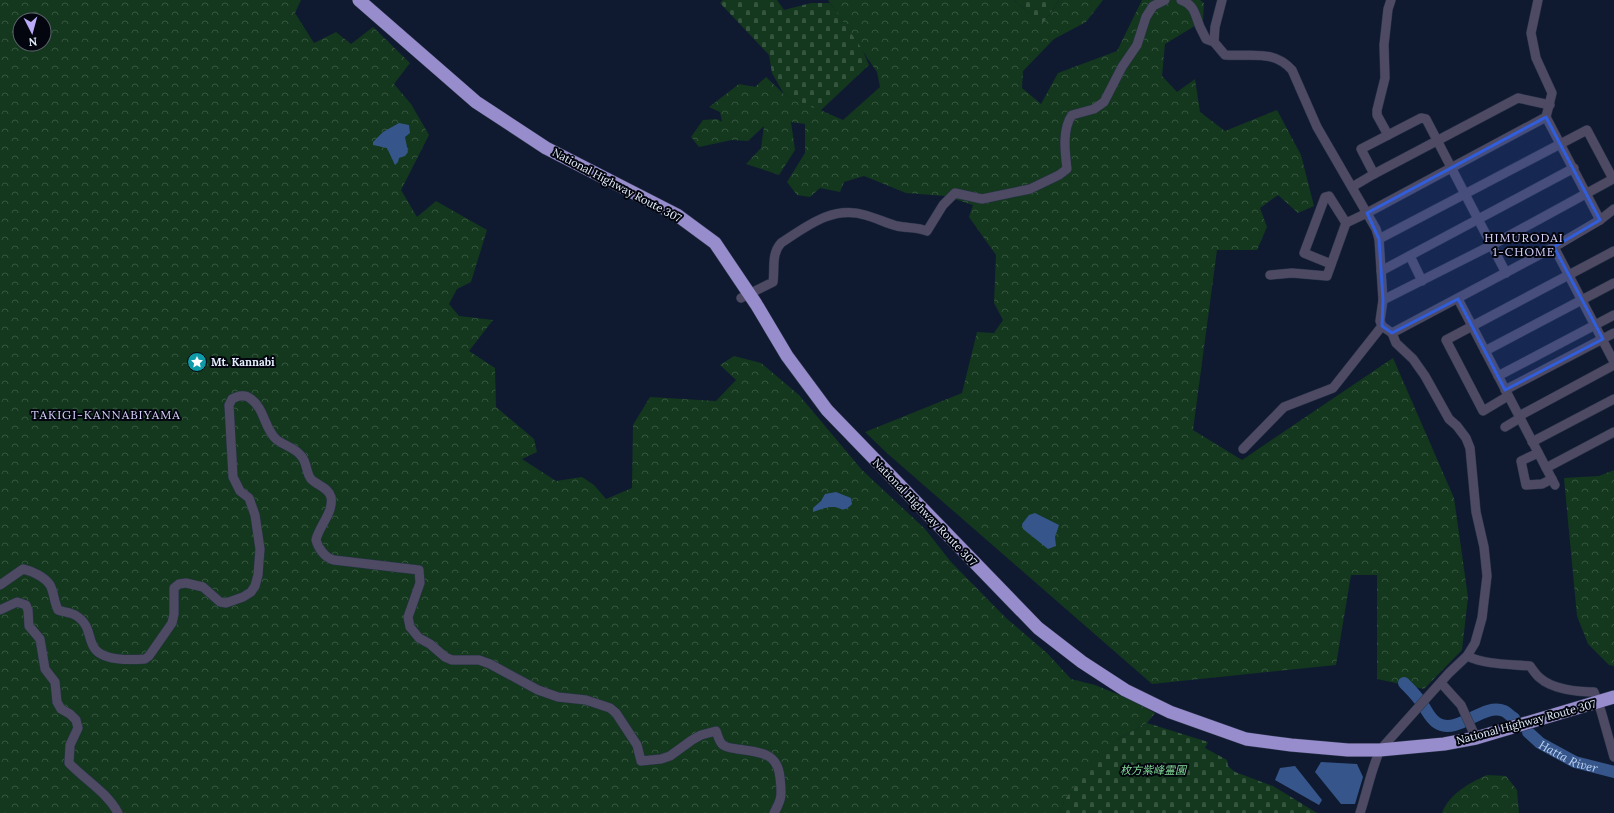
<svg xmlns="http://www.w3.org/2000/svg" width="1614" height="813" viewBox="0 0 1614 813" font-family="Lora,'Noto Sans JP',serif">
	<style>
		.forest { fill: url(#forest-crowns); fill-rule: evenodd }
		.cemetery { fill: url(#cemetery-stones) }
		.water { fill: #36568b }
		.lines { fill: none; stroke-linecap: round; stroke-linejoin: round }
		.river { stroke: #36568b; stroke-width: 12 }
		.minor-casing { stroke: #293449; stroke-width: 10 }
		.highway-casing { stroke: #293449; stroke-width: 14 }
		.minor { stroke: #4e4a64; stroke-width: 9 }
		.highway { stroke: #978ccc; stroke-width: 13 }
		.marked { fill: #315edc; fill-opacity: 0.2; stroke: #315edc; stroke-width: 3; stroke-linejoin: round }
		.labels { text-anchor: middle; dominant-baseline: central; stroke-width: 4; stroke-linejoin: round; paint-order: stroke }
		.street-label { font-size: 11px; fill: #e6effe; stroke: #03060e }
		.poi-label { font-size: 11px; font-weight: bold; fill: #e6effe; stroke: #03060e; text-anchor: start }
		.park-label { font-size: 11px; font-style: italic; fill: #84d998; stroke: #03060e }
		.neighbourhood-label { font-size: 12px; letter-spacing: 1px; fill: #d9d2fe; stroke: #03060e }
		.water-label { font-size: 12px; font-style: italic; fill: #bfd3f3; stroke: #03060e }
	</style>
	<defs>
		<pattern id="forest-crowns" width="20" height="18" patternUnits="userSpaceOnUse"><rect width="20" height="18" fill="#13381d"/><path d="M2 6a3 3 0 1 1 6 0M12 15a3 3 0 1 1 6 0" fill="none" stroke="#35553f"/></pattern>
		<pattern id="cemetery-stones" width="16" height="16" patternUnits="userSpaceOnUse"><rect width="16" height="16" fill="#13381d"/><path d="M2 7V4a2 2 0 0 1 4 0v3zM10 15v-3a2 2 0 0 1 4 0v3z" fill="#35553f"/></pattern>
	</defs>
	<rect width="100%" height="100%" fill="#0f1a30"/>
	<!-- forest -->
	<g class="forest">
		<path d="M0 0H301L295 13 314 43 336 32 351 44 373 27 410 63 394 84 411 104 429 135 401 190 417 217 436 201 487 230 471 282 457 289 449 304 459 316 493 320 469 351 495 368 496 407 534 439 537 452 522 459 556 481 582 477 594 485 606 499 632 488 633 425 650 397 716 401 736 380 720 365 734 356 761 363 799 395 862 470 925 529 951 562 1006 618 1047 653 1071 679 1095 685 1127 698 1155 713 1147 723 1118 739 1064 801 1059 813H0ZM20 20H44V44H20Z"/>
		<polygon points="828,0 1014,0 1028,13 1044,22 1059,0 1103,0 1086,22 1054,39 1023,71 1022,88 1041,104 1058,73 1117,51 1142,0 1200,0 1204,3 1203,21 1165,44 1162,76 1177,92 1195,79 1200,112 1225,131 1277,110 1301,155 1314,206 1298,213 1278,195 1260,208 1267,227 1257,250 1217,250 1193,430 1242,460 1393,358 1454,498 1468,597 1462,650 1424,689 1377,679 1377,575 1351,575 1336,665 1152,684 888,454 865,432 962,393 977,332 994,333 1003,320 994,303 996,255 969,217 973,205 945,196 906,193 864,176 844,182 840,192 820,188 810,197 797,195 787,182 805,153 805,124 791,122 795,150 779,175 746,164 761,148 764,126 748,141 732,140 699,147 691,137 703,120 717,119 722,122 720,112 709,107 739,84 755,87 766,77 784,94 843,120 880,87 877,72"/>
		<polygon points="1614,470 1614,666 1609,665 1588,644 1577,616 1564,478 1599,476"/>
		<path d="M1487 775 1506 776 1517 790 1519 813H1442C1449 794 1469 783 1487 775Z"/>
	</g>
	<!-- cemetery -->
	<g class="cemetery">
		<polygon points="723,0 777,0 784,10 811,3 830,3 862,49 869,65 820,111 784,94 772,73 769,55 720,3"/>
		<polygon points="1014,0 1059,0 1044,22 1034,25 1028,13"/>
		<polygon points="1147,723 1208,742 1205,748 1227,760 1228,766 1235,772 1273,786 1317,813 1059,813 1064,801 1079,779 1118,739"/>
	</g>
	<!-- water -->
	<g class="water">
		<polygon points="399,123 409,125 410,133 405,137 408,152 405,156 399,158 398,162 395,165 387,148 373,145 373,142 383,132"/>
		<path d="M836 492 851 498 852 504C843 514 842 507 832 507 825 507 819 510 813 512V508L821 501 825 494Z"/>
		<polygon points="1035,513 1059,525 1055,537 1056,546 1048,549 1023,529 1022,524 1029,515"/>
		<polygon points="1321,762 1357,764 1363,777 1355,804 1341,804 1315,772"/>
		<polygon points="1295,766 1322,800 1319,805 1275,780 1280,768"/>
	</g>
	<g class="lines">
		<!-- river -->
		<g class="river">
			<path d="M1404 683C1410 689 1416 695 1420 701 1426 708 1429 718 1437 723 1458 736 1483 702 1504 711 1507 712 1510 716 1514 718"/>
			<path id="s1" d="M1528 732 1540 743 1575 762 1614 772"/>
		</g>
		<defs>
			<g id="minor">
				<path d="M1181 0C1195 5 1195 15 1200 27 1202 31 1204 35 1206 39L1214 42 1225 55C1251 57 1273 49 1292 70L1317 127 1376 229 1379 239 1383 300 1380 321 1382 326 1392 333 1396 343 1413 359 1425 376 1449 419 1457 426 1466 438 1470 448 1476 512 1484 547 1487 576 1482 618 1475 643 1467 656 1449 673 1380 750C1371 770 1367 792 1360 813"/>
				<polyline points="1214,42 1215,27 1222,0"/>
				<polyline points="1546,117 1600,220"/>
				<polyline points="1388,135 1377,115 1377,110 1385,78 1384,45 1388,9 1391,0"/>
				<polyline points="1374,174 1361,149 1421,118 1426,119 1506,273"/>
				<polyline points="1352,187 1374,174 1518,98 1550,105"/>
				<polyline points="1379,239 1587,130 1613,179 1492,245 1383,300"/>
				<polyline points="1554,247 1614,362"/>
				<polyline points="1410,256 1422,281"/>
				<polyline points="1331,264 1304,253 1325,197 1329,196 1346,223"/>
				<polyline points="1381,271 1574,168"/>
				<polyline points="1270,275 1292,273 1327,276 1346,223 1367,213 1546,117 1552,93 1536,58 1531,33 1538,0"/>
				<path d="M741 298 773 282C775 269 771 254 781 243 807 226 833 205 865 215 876 218 886 223 897 226 907 228 918 227 927 231L943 205 955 193 982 199 1030 189 1059 175 1067 169C1065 152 1062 129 1072 115L1094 109 1104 102 1122 67 1137 45 1146 17 1153 6 1165 0"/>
				<polyline points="1458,299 1555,485"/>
				<polyline points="1392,333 1554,247 1600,220 1614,209"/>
				<polyline points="1485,351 1614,283"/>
				<polyline points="1498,376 1614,315"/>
				<polyline points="1505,390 1614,333"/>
				<polyline points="1508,396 1483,411 1446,340 1614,251"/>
				<polyline points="1519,416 1614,365"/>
				<polyline points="1505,427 1520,418"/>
				<polyline points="1532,442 1614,399"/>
				<polyline points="1243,449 1284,407 1333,388 1382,326"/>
				<polyline points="1538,453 1521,461 1526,485 1542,484 1552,479"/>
				<polyline points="1546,468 1614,432"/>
				<path d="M0 585 23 569C32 571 45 577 50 585 54 592 54 602 58 610 63 612 70 612 75 615 92 625 87 639 95 649 104 661 132 660 145 659L149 656 172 623 174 614V588L179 584 186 583 203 587 220 602 226 603 243 597 251 592 255 586 258 575 260 549 255 515 249 498 240 491 233 477 229 405 232 399C239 395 245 394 251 399 265 409 264 429 277 440 285 446 296 448 302 457 307 463 306 473 311 479 318 486 328 487 331 497 334 512 319 526 316 540 318 548 325 558 334 560L419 570 420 583 408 617 410 627 419 638 430 644 445 657 452 660H479L490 664 538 690 558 697 586 700 610 708 616 713 637 745 641 761 661 759 670 756 692 740 701 735 716 731C718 736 719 742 723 745 727 748 732 748 737 749 759 752 778 752 780 778 782 794 782 799 774 813"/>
				<path d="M0 610 17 602 26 605 28 610 29 626 40 639 45 669 55 682 57 702 61 709 70 714 76 720 78 728 70 745 69 763C85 780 107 792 118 813"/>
				<path d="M1467 656C1486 665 1509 664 1530 666 1533 670 1536 675 1540 678 1552 689 1577 692 1594 692L1601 711 1614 757"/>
				<polyline points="1441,683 1461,705 1476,738"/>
			</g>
			<polyline id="highway" points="359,0 476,102 546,148 677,215 715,243 756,304 787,356 827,410 1038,628 1082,662 1125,690 1170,712 1246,739 1291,745 1348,750 1380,750 1444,744 1476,738 1614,697"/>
		</defs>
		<!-- minor casing -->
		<use href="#minor" class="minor-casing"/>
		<!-- highway casing -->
		<use href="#highway" class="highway-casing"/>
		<!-- minor -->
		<use href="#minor" class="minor"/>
		<!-- highway -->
		<use href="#highway" class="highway"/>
	</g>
	<!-- marked area -->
	<path class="marked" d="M1546 117 1600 220 1554 247 1603 339 1505 390 1458 299 1392 333 1382 326 1383 300 1379 239 1367 213Z"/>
	<!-- icons -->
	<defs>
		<symbol id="sight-disc" viewBox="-11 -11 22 22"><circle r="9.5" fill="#0f9aa8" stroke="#03060e"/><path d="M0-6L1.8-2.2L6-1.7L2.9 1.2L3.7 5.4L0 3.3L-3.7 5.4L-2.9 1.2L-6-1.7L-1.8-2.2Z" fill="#fff"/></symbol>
	</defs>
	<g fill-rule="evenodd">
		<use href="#sight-disc" x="186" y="351" width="22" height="22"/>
	</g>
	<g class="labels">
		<!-- street labels -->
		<g class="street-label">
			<text transform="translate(617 185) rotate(28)">National Highway Route 307</text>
			<text transform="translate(925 512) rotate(46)">National Highway Route 307</text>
			<text transform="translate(1526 722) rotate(-15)">National Highway Route 307</text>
		</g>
		<!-- poi labels -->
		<g class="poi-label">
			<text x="211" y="362">Mt. Kannabi</text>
		</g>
		<!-- park labels -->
		<g class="park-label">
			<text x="1153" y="770">枚方紫峰霊園</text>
		</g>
		<!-- neighbourhood labels -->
		<g class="neighbourhood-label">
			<text x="1524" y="237">HIMURODAI<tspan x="1524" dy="14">1-CHOME</tspan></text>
			<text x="106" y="414">TAKIGI-KANNABIYAMA</text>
		</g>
		<!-- water labels -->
		<g class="water-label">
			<text stroke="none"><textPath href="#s1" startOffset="48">Hatta River</textPath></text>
		</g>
	</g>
	<!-- north arrow -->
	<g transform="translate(32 32) rotate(174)"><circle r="19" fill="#03060e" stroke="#5e636e"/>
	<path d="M0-3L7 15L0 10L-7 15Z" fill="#baaaf7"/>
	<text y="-6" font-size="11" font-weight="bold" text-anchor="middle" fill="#e6effe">N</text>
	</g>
</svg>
